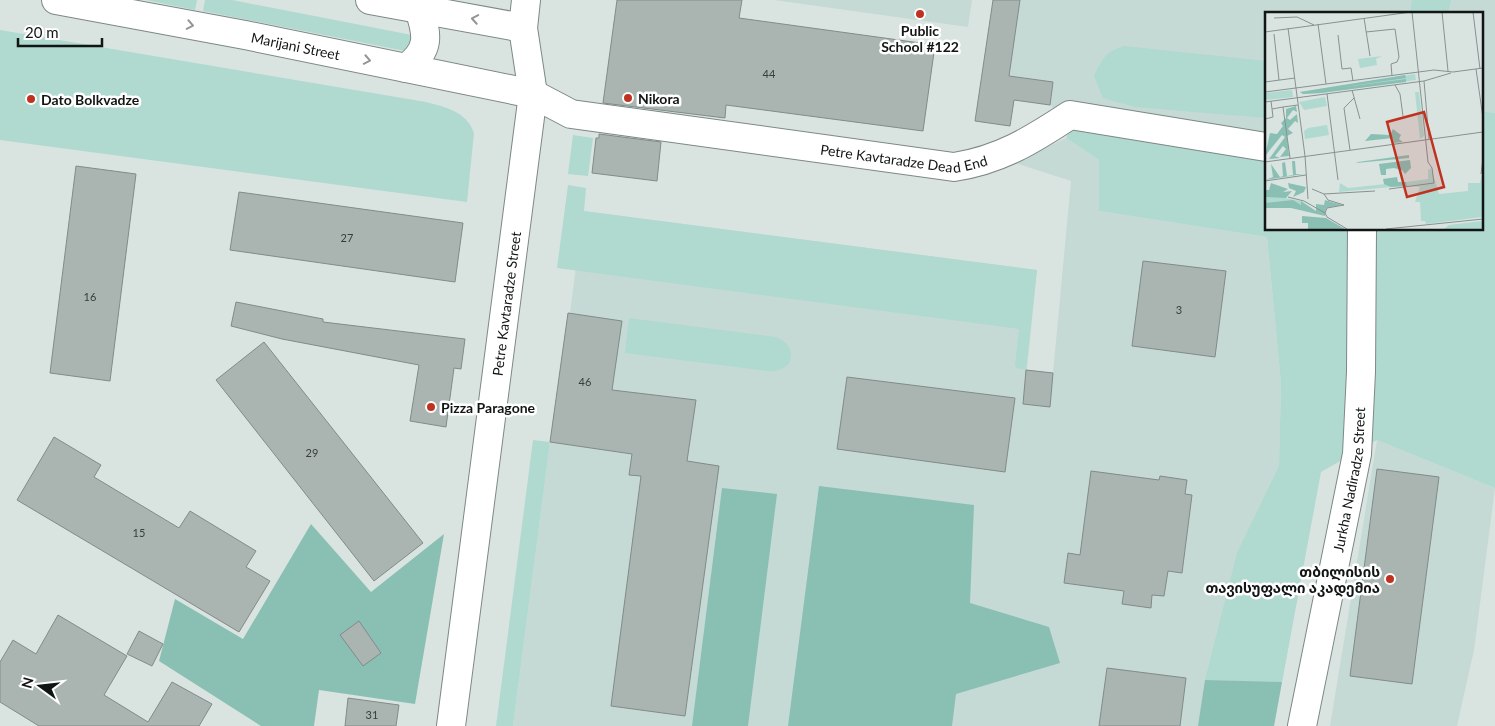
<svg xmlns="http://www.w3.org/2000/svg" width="1495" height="726" viewBox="0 0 1495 726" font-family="Lato,'Noto Sans Georgian',sans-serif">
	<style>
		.built { fill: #c5dad5 }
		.green { fill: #b0d9d0 }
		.forest { fill: #8abfb4 }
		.building { fill: #aab5b2; stroke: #818b89 }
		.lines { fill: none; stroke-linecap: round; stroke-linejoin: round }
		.minor-casing { stroke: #7e8886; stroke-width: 30 }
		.tertiary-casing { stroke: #7e8886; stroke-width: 30 }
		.secondary-casing { stroke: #7e8886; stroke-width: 30 }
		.minor { stroke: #fff; stroke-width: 28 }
		.tertiary { stroke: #fff; stroke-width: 28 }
		.secondary { stroke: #fff; stroke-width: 28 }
		.oneway { stroke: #949695 }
		.poi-dot { fill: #bf3220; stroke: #fff; stroke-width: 2 }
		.labels { text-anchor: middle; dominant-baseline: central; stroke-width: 5; stroke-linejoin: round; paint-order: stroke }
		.number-label { font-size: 11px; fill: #373d3c }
		.poi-label { font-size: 14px; font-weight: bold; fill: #111514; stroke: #fff; text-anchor: start }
		.street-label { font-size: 14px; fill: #111514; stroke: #fff }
		.inset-road { fill: none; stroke: #89918f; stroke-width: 1 }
		.view { fill: #bf3220; fill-opacity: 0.15; stroke: #bf3220; stroke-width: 2.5 }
		.inset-edge { fill: none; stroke: #111514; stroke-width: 2.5 }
	</style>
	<rect width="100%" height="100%" fill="#d9e4e1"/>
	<!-- built -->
	<g class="built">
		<polygon points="774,0 972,0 968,27"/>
		<polygon points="1020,0 1495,0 1495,113 1481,111 1481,14 1266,14 1266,151 1072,127 1050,105 1052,82 1009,76"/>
		<polygon points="1066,138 1099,160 1099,211 1267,237 1281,383 1279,466 1320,472 1274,726 513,726 550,442 568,313 570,313 583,211 1037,270 1027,370 1053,373 1071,181 1015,163"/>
		<polygon points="1377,440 1495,488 1474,650 1457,726 1330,726"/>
	</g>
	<!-- green -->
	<g class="green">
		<polygon points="146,0 197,0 195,10"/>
		<polygon points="205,0 232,0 412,35 419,40 405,51 203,11"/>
		<polygon points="1412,0 1451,0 1448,14 1410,14"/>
		<path d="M0 30 426 102C446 107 467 112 474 133L467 202 0 140Z"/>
		<path d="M1124 46 1266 61V118L1135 107 1103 98 1094 76C1103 58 1105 52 1124 46Z"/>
		<polygon points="1481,111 1495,113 1495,488 1377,440 1321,472 1282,682 1205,680 1237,553 1279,466 1281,383 1267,237 1099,211 1099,160 1066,138 1072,127 1266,151 1266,229 1481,229"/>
		<polygon points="573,135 593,138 588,176 568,174"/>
		<polygon points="568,185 586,188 584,211 1037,270 1026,370 1017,368 1015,365 1019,329 557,268"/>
		<path d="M629 318 776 337C799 346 795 372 769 371L625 353Z"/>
		<polygon points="533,440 550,442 513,726 496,726"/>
	</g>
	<!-- forest -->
	<g class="forest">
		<polygon points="819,486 974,505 970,603 1049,627 1060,663 956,694 952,726 788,726"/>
		<polygon points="722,488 777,494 748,726 692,726"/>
		<polygon points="311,524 371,592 444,534 415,704 319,690 314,726 261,726 159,661 175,599 243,639"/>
		<polygon points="1205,680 1282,682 1274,726 1198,726"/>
	</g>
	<!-- building -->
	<g class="building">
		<polygon points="617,0 742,0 739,18 935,45 923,131 726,105 725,118 603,103"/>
		<polygon points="993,0 1020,0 1009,76 1053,82 1050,105 1014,100 1010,126 975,121"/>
		<polygon points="599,134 661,142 657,181 592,173 596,138 599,138"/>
		<polygon points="76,166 136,174 110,381 50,373"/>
		<polygon points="239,192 463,223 455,282 230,250"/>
		<polygon points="1143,261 1226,271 1215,357 1132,346"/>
		<polygon points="236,302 323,319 323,322 465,339 461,369 454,368 446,427 410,421 419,365 282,339 231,326"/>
		<polygon points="568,313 622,321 612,390 696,400 687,461 719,466 685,716 611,706 641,476 629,475 632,454 550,442"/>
		<polygon points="264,342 423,543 374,581 216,380"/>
		<polygon points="1026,370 1053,373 1050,407 1023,404"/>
		<polygon points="847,377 1015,398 1005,472 837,449"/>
		<polygon points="54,437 101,465 94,477 179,528 190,511 256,551 246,567 270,581 239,632 17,500"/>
		<polygon points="1377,469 1439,477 1412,684 1350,676"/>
		<polygon points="1091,471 1159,480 1160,476 1187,480 1185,494 1192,495 1182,573 1168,571 1164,596 1152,595 1151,608 1122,604 1124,591 1064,583 1068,553 1080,555"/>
		<polygon points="58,615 127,656 104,695 148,722 172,682 212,704 199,726 39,726 0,702 0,662 13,640 36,654"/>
		<polygon points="359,621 381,653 363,666 340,635"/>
		<polygon points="139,631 163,644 152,666 127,654"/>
		<polygon points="1107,668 1186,678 1180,726 1099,726"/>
		<polygon points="348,698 399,705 396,726 345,726"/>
	</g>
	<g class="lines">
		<defs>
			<g id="minor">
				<path id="s1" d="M533 94 571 114 954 167C1000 160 1032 140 1070 115L1266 147"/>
				<path id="s2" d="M1302 726 1357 454 1361 372 1362 229"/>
			</g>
			<g id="tertiary">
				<path id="s3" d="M56 0 245 35 533 94"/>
				<polyline points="370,0 523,28"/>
				<path d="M406 68C430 50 428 36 419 9"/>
			</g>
			<g id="secondary">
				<path id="s4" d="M451 726 533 94 523 28 526 0"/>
			</g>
		</defs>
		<!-- minor casing -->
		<use href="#minor" class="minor-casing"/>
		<!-- tertiary casing -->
		<use href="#tertiary" class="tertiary-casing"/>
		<!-- secondary casing -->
		<use href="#secondary" class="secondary-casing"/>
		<!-- minor -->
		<use href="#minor" class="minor"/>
		<!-- tertiary -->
		<use href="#tertiary" class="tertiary"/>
		<!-- secondary -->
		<use href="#secondary" class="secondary"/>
	</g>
	<!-- one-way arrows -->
	<defs><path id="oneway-chevron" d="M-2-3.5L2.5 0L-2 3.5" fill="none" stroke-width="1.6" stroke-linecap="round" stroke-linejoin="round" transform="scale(1.25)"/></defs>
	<g class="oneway">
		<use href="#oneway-chevron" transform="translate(475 19) rotate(-170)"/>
		<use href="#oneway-chevron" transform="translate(190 25) rotate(11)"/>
		<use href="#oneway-chevron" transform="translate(367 60) rotate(11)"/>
	</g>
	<!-- markers -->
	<g class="poi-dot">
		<circle cx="920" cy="14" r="5"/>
		<circle cx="628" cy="98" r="5"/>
		<circle cx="31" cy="99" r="5"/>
		<circle cx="431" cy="407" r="5"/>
		<circle cx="1390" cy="579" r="5"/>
	</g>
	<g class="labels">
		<!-- number labels -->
		<g class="number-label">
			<text x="769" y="73">44</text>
			<text x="347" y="237">27</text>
			<text x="90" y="296">16</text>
			<text x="1179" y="309">3</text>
			<text x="585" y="381">46</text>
			<text x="312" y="452">29</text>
			<text x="139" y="532">15</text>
			<text x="372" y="714">31</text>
		</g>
		<!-- poi labels -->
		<g class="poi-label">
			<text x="920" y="30" text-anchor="middle">Public<tspan x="920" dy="16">School #122</tspan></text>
			<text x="638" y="98">Nikora</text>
			<text x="41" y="99">Dato Bolkvadze</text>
			<text x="441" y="407">Pizza Paragone</text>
			<text x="1380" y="571" text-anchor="end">თბილისის<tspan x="1380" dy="16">თავისუფალი აკადემია</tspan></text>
		</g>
		<!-- street labels -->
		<g class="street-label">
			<text stroke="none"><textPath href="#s3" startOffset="244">Marijani Street</textPath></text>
			<text stroke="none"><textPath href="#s1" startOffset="379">Petre Kavtaradze Dead End</textPath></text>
			<text stroke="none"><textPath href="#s4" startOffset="426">Petre Kavtaradze Street</textPath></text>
			<text stroke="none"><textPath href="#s2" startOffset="251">Jurkha Nadiradze Street</textPath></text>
		</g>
	</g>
	<!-- overview -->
	<g transform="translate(1265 12)">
		<rect width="218" height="218" fill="#d9e4e1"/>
		<path d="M117 44 111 47 112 53 95 56 93 47ZM150 62 151 68 56 81 38 82 35 80ZM27 78 28 85 0 88V81ZM150 80H154L159 124 155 127ZM60 85 62 94 39 98 34 90ZM62 113 64 123 40 127 39 119 43 116ZM166 156 174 182 203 179V171H215L217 163V205L161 212 160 209H156L155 190H150L155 175 142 174 141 170 163 167V158ZM75 171 83 176 121 172 126 175 74 180ZM0 180 21 182V186L36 189 37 194 0 191ZM217 209V217H179L184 213Z" fill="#b0d9d0"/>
		<path d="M140 63 141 66 72 76 141 67V70L56 81 38 82 35 80ZM31 94 32 100 28 98 22 106 25 108 32 102 33 111 30 109 23 117 28 121 22 124 24 144 15 145 21 137 18 134 10 144 15 146 4 147 20 125 17 123 0 144 5 121 12 122 18 114 16 111 21 106V97ZM128 117 136 123 134 127 138 130 129 131 128 126 100 129 106 122 125 123ZM144 143V146L91 151 93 150ZM145 148 146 156 140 162 137 158 129 156 121 157V163H116L114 152ZM27 149H30L31 162H38L0 168 8 165 6 152 15 165 18 164 17 151 20 150 22 164 28 163ZM132 165 133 170H141L142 174 126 175 119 172 118 167ZM6 171 23 177 18 180 27 179 21 186 0 185V178H4ZM23 171 41 175 39 180 28 185 31 179 24 176ZM28 188 36 193V189L51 199V192L59 193 60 188 77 193 61 196 60 204 26 196H0V191ZM37 204 61 206 80 217H43V211H37Z" fill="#8abfb4"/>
		<path class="inset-road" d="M177 0 183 59M208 0 215 57M9 6 32 5 49 13M99 6 105 44M53 12 61 72M23 16 40 144M0 20 146 0M101 20 130 17 134 45 132 50 126 52 127 64M9 22 14 68M73 23 77 57 86 56 88 69M211 57 218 106M159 69 164 127M0 70 30 66M130 73 135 82 138 104M87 78 95 107M0 80 169 58 188 60 218 56M62 82 73 168M0 90 159 69 186 61M18 95 33 93M7 97 18 95 25 146M0 107 8 105 6 89M85 138 79 96 89 86M40 144 43 187M0 150 218 120M216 162 218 147M0 169 41 163M47 177 59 182 63 188 79 193 62 196 60 201 62 205 82 217M124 177 169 171 167 156 163 150 147 0M59 182 110 179M23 185 39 189 60 201M121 217 218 207"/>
		<path class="view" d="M159 100 179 175 142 185 122 110Z"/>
		<rect width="218" height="218" class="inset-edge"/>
	</g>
	<!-- north arrow -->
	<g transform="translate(40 686) rotate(285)" stroke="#ffffff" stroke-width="4" paint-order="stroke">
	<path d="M0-4L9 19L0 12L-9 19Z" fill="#111514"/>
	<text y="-8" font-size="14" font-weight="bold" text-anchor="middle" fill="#111514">N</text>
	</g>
	<!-- scale -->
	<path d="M18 38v8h84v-8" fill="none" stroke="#111514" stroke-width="2.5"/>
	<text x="25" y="38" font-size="15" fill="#111514" stroke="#ffffff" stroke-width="4" paint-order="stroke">20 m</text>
</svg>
